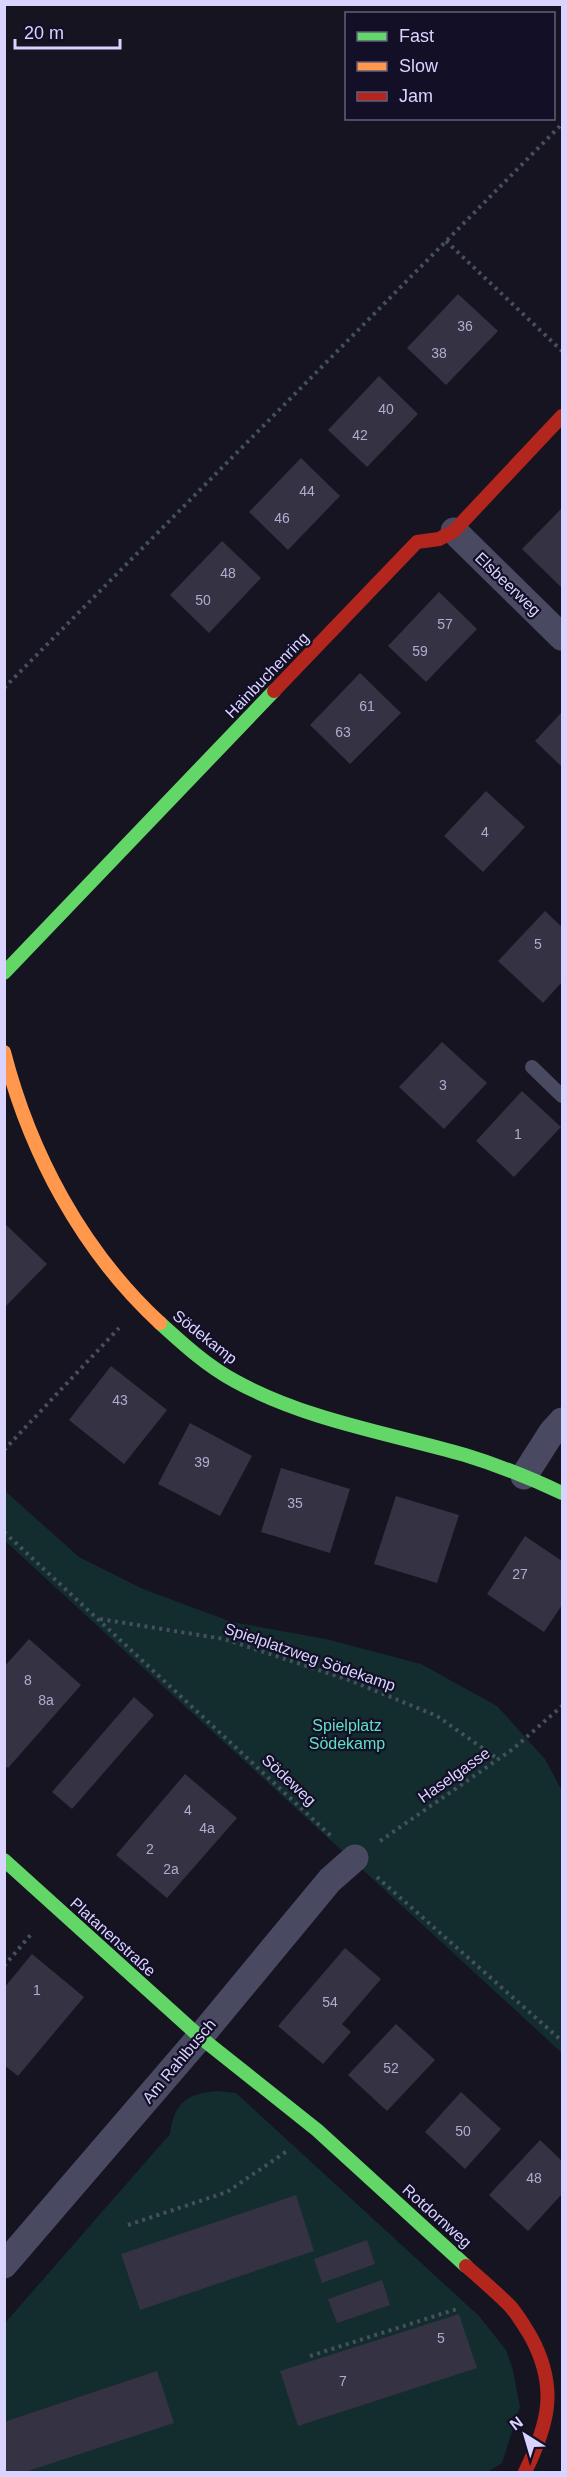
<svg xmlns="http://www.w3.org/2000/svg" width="567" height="2477" viewBox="0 0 567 2477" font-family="Arial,sans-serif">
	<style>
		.green { fill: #132c2d }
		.building { fill: #343243 }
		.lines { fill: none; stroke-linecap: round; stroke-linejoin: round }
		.path { stroke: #44505f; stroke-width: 4; stroke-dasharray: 3 4.5; stroke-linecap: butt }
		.lane { stroke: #4a4962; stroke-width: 14 }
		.street { stroke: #4a4962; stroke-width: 27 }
		.fast { stroke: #63d668; stroke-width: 14 }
		.slow { stroke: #ff974d; stroke-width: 14 }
		.jam { stroke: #b3261e; stroke-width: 14 }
		.labels { text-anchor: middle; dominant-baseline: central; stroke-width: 4.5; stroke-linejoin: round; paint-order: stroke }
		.number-label { font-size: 14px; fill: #b0acd0 }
		.street-label { font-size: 16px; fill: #d9d4ff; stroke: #130f26 }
		.park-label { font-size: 16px; fill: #5fe0c0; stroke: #130f26 }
	</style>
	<rect width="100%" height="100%" fill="#161421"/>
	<!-- green -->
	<g class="green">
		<polygon points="4,1490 79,1557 143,1589 232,1622 326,1639 421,1664 497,1706 545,1759 562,1791 562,2053 5,1541"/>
		<path d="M218 2091 236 2093 479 2316 506 2350 513 2370 520 2407 502 2463 488 2472H5V2323L170 2134C174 2103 187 2093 218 2091Z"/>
	</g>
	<!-- building -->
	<g class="building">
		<polygon points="458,294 498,331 446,385 407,348"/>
		<polygon points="379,376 418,414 367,467 328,430"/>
		<polygon points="301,458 340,496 288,550 249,512"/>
		<polygon points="562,508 562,588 522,549"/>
		<polygon points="222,541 261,578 209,633 170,595"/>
		<polygon points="439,592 477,629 426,682 388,646"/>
		<polygon points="360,673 401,713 350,764 310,725"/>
		<polygon points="562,712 562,767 535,741"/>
		<polygon points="486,791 525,827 483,872 444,836"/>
		<polygon points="545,911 562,927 562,982 543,1003 498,961"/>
		<polygon points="442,1042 487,1083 444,1129 399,1087"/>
		<polygon points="522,1091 561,1127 514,1177 476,1141"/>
		<polygon points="4,1223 47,1264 4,1308"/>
		<polygon points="111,1366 167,1410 124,1464 69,1420"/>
		<polygon points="190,1423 252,1456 220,1516 158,1484"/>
		<polygon points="281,1468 350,1489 330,1553 261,1532"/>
		<polygon points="396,1496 459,1515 437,1583 374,1564"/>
		<polygon points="525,1536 562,1561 562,1605 544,1632 487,1594"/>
		<polygon points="29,1639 81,1685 8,1768 4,1765 4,1667"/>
		<polygon points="134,1697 154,1715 72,1809 52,1792"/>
		<polygon points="185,1774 237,1818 167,1898 116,1855"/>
		<polygon points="345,1948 381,1979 342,2024 351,2032 323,2064 278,2026"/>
		<polygon points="32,1954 84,1997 18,2076 4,2065 4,1988"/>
		<polygon points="396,2024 435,2060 387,2111 348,2075"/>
		<polygon points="461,2092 501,2129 465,2169 425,2132"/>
		<polygon points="540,2140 562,2161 562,2194 528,2231 489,2195"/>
		<polygon points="296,2195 314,2251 140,2310 121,2254"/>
		<polygon points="367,2240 375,2264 322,2283 314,2259"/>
		<polygon points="382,2280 390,2305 337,2323 328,2299"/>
		<polygon points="459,2314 477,2368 298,2426 280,2371"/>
		<polygon points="157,2371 174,2423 25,2472 4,2472 4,2422"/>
	</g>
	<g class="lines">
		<!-- path -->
		<g class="path">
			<polyline points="446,241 562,351"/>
			<polyline points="4,688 562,124"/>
			<polyline points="4,1450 119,1328"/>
			<polyline points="4,1532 331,1836"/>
			<polyline points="100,1619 224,1639 349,1680 437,1716 498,1759"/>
			<polyline points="380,1841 513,1749 562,1706"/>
			<polyline points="377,1877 562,2041"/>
			<polyline points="4,1966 33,1932"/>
			<polyline points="128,2225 227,2192 287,2151"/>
			<polyline points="310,2356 460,2308"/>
		</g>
		<!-- lane -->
		<polyline class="lane" points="532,1067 562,1096"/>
		<!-- street -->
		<g class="street">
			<polyline points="454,531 562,637"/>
			<polyline points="524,1476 552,1432 562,1421"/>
			<polyline points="4,2265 200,2037 330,1880 355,1858"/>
		</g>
		<!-- fast -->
		<g class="fast">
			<polyline points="4,973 274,691"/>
			<path d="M160 1323C183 1344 207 1366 235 1381 306 1420 388 1433 465 1455 498 1465 530 1478 562 1493"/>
			<polyline points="4,1860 200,2037 317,2130 466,2266"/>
		</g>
		<!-- slow -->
		<path class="slow" d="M4 1052C30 1153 82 1251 160 1323"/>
		<!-- jam -->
		<g class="jam">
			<polyline points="274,691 417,542 439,539 454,531 562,416"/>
			<path d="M466 2266C481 2279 496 2292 510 2306 518 2315 525 2327 531 2337 558 2387 549 2423 525 2472"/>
		</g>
	</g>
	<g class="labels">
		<!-- number labels -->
		<g class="number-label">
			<text x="465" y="326">36</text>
			<text x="439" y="353">38</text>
			<text x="386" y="409">40</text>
			<text x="360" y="435">42</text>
			<text x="307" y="491">44</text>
			<text x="282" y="518">46</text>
			<text x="228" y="573">48</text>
			<text x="203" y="600">50</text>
			<text x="445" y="624">57</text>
			<text x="420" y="651">59</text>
			<text x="367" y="706">61</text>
			<text x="343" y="732">63</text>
			<text x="485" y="832">4</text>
			<text x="538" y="944">5</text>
			<text x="443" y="1085">3</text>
			<text x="518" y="1134">1</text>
			<text x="120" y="1400">43</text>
			<text x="202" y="1462">39</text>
			<text x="295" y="1503">35</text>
			<text x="520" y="1574">27</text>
			<text x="28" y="1680">8</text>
			<text x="46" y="1700">8a</text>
			<text x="188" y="1810">4</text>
			<text x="207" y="1828">4a</text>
			<text x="150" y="1849">2</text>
			<text x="171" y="1869">2a</text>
			<text x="37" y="1990">1</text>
			<text x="330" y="2002">54</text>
			<text x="391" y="2068">52</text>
			<text x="463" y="2131">50</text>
			<text x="534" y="2178">48</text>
			<text x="441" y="2338">5</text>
			<text x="343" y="2381">7</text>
		</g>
		<!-- street labels -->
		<g class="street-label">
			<text transform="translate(508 584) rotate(44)">Elsbeerweg</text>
			<text transform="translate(267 675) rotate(-46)">Hainbuchenring</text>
			<text transform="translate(205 1337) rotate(38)">Södekamp</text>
			<text transform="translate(310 1657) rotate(19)">Spielplatzweg Södekamp</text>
			<text transform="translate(454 1775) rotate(-35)">Haselgasse</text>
			<text transform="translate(289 1780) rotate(43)">Södeweg</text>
			<text transform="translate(113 1937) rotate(42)">Platanenstraße</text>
			<text transform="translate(179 2061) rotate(-50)">Am Rahlbusch</text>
			<text transform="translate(437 2216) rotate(42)">Rotdornweg</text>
		</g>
		<!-- park labels -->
		<g class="park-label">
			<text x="347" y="1725">Spielplatz<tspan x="347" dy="18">Södekamp</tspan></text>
		</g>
	</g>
	<!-- border -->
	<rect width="567" height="2477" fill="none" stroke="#d9d4ff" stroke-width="12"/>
	<!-- legend -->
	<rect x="345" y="12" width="210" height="108" fill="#130f26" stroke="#625e7d" stroke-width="1.5"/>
	<rect x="357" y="32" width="30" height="9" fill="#63d668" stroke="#625e7d" stroke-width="1.5"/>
	<text x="399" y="42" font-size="18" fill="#d9d4ff">Fast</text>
	<rect x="357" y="62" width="30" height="9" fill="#ff974d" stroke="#625e7d" stroke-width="1.5"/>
	<text x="399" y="72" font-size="18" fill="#d9d4ff">Slow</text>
	<rect x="357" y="92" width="30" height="9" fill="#b3261e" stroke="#625e7d" stroke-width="1.5"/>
	<text x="399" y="102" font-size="18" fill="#d9d4ff">Jam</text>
	<!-- north arrow -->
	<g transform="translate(525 2435) rotate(323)" stroke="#130f26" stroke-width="4.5" paint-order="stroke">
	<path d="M0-4.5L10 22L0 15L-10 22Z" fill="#d9d4ff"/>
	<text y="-9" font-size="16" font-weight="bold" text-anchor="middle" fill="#d9d4ff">N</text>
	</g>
	<!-- scale -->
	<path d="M15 39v9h105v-9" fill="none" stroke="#d9d4ff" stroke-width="3"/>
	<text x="24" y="39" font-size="18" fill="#d9d4ff" stroke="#130f26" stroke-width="4.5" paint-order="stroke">20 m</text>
</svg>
